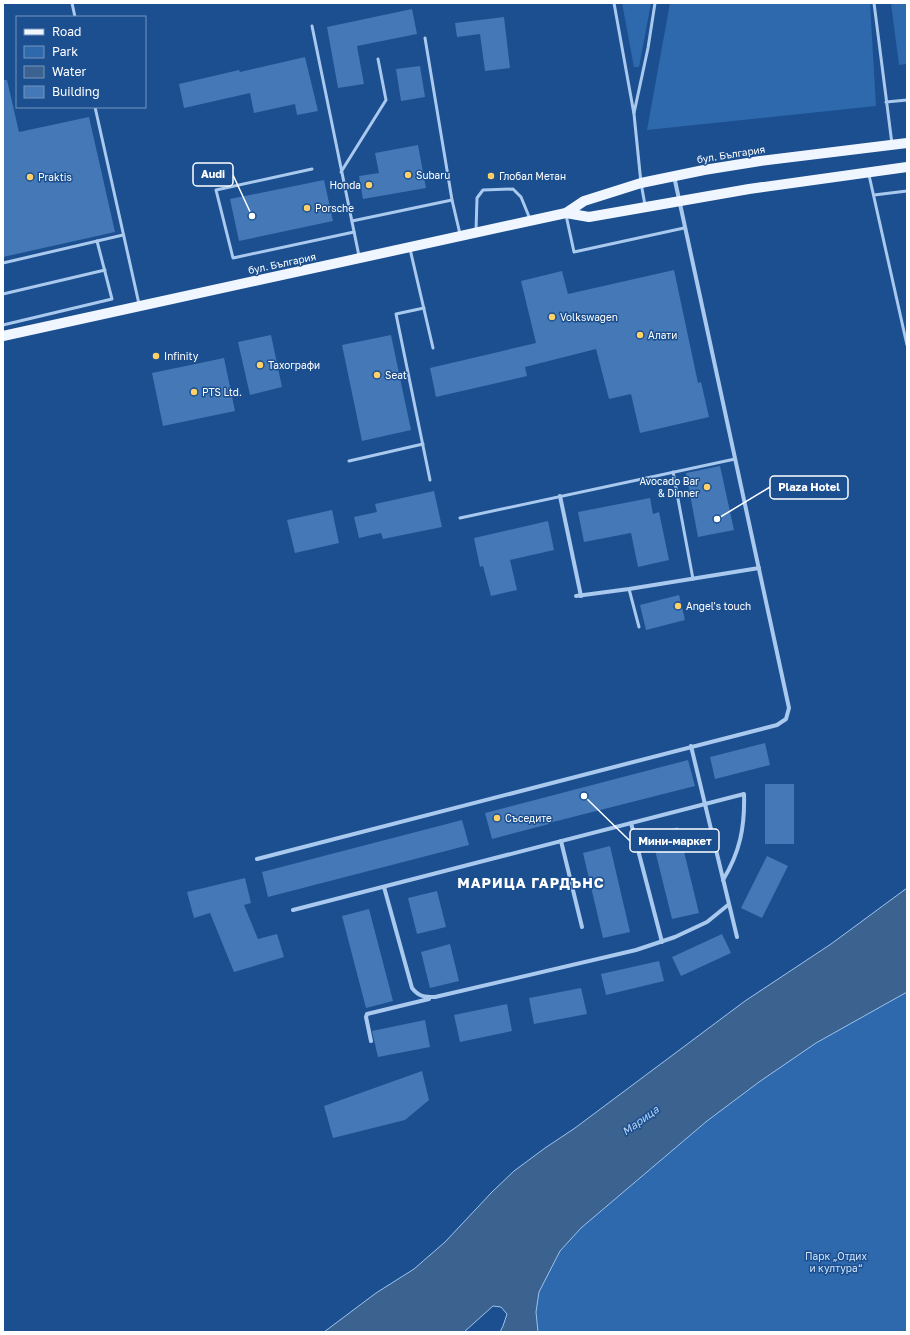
<svg xmlns="http://www.w3.org/2000/svg" width="910" height="1335" viewBox="0 0 910 1335" font-family="'Golos Text',sans-serif">
	<style>
		.green { fill: #2e69ad }
		.water { fill: #3c6290; stroke: #9cc4f0 }
		.building { fill: #4478b7 }
		.lines { fill: none; stroke-linecap: round; stroke-linejoin: round }
		.lane { stroke: #a9c9ee; stroke-width: 3 }
		.street { stroke: #a9c9ee; stroke-width: 4 }
		.primary { stroke: #f0f6ff; stroke-width: 10 }
		.poi-dot { fill: #ffd166; stroke: #1b4f8f; stroke-width: 1.5 }
		.labels { text-anchor: middle; dominant-baseline: central; stroke-width: 3; stroke-linejoin: round; paint-order: stroke }
		.street-label { font-size: 10px; fill: #fff; stroke: #1b4f8f }
		.poi-label { font-size: 10px; fill: #fff; stroke: #1b4f8f; text-anchor: start }
		.park-label { font-size: 10px; fill: #cfe3fa; stroke: #1b4f8f }
		.water-label { font-size: 11px; font-style: italic; fill: #b5d3f5; stroke: #1b4f8f }
		.district-label { font-size: 14px; font-weight: bold; letter-spacing: 1px; fill: #fff; stroke: #1b4f8f }
		.leader { fill: none; stroke: #fff; stroke-width: 1.5 }
		.callout-dot { fill: #fff; stroke: #1b4f8f; stroke-width: 1.5 }
		.callout { fill: #1b4f8f; stroke: #fff; stroke-width: 1.5 }
		.callout-label { font-size: 11px; text-anchor: middle; font-weight: bold; fill: #fff }
	</style>
	<rect width="100%" height="100%" fill="#1b4f8f"/>
	<!-- green -->
	<g class="green">
		<polygon points="622,3 651,3 639,67 634,67"/>
		<polygon points="670,3 870,3 876,106 647,130"/>
		<polygon points="891,3 907,3 907,64 899,65"/>
		<polygon points="907,992 907,1332 538,1332 536,1312 539,1292 560,1251 581,1228 707,1121 759,1082 816,1043"/>
	</g>
	<!-- water -->
	<polygon class="water" points="907,888 907,992 816,1043 759,1082 707,1121 581,1228 560,1251 539,1292 536,1312 538,1332 500,1332 503,1326 507,1314 501,1307 493,1306 464,1332 324,1332 376,1293 414,1269 445,1242 492,1192 514,1171 545,1148 575,1128 745,1001 831,944"/>
	<!-- building -->
	<g class="building">
		<polygon points="412,9 417,34 357,46 364,84 338,88 327,27"/>
		<polygon points="504,17 510,68 485,71 480,34 457,37 455,23"/>
		<polygon points="305,57 318,111 297,115 295,104 254,113 250,93 184,108 179,84 239,70 240,72"/>
		<polygon points="420,66 425,97 401,101 396,69"/>
		<polygon points="3,80 7,80 19,132 89,117 115,232 3,257"/>
		<polygon points="418,145 426,188 363,199 359,176 379,173 375,153"/>
		<polygon points="324,180 333,221 239,241 230,199"/>
		<polygon points="674,270 698,383 701,382 709,417 640,433 631,394 609,399 596,349 525,367 527,376 436,397 430,368 536,343 521,281 562,271 568,294"/>
		<polygon points="271,335 282,387 250,395 238,342"/>
		<polygon points="391,335 411,430 362,441 342,345"/>
		<polygon points="224,358 235,411 163,426 152,373"/>
		<polygon points="720,466 734,530 698,537 686,473"/>
		<polygon points="434,491 442,527 383,539 381,533 359,538 354,517 377,512 375,504"/>
		<polygon points="650,498 653,514 659,512 669,560 638,567 631,533 584,542 578,512"/>
		<polygon points="332,510 339,543 295,553 287,520"/>
		<polygon points="548,521 554,550 510,560 517,590 491,596 483,566 480,567 474,538"/>
		<polygon points="679,595 685,620 646,630 640,605"/>
		<polygon points="765,743 770,765 715,779 710,757"/>
		<polygon points="688,760 695,786 549,823 549,824 492,839 485,813"/>
		<rect x="765" y="784" width="29" height="60"/>
		<polygon points="462,820 469,845 268,897 262,872"/>
		<polygon points="678,827 699,913 672,919 651,834"/>
		<polygon points="610,846 630,932 603,938 583,853"/>
		<polygon points="767,856 788,866 762,918 741,908"/>
		<polygon points="245,878 251,903 244,905 258,939 277,934 284,957 234,972 210,913 194,918 187,892"/>
		<polygon points="437,891 446,927 417,934 408,898"/>
		<polygon points="369,909 393,1001 366,1008 342,916"/>
		<polygon points="722,934 731,953 681,976 672,957"/>
		<polygon points="450,944 459,981 430,988 421,952"/>
		<polygon points="659,961 664,981 606,995 601,974"/>
		<polygon points="581,988 587,1014 534,1024 529,998"/>
		<polygon points="507,1004 512,1031 460,1042 454,1015"/>
		<polygon points="425,1020 430,1047 378,1057 372,1031"/>
		<polygon points="422,1071 429,1100 405,1120 333,1138 324,1106"/>
	</g>
	<g class="lines">
		<!-- lane -->
		<g class="lane">
			<polyline points="72,3 75,17"/>
			<polyline points="614,3 634,114 641,183 645,205"/>
			<polyline points="874,3 892,144"/>
			<polyline points="312,26 359,256"/>
			<polyline points="425,38 452,200 460,234"/>
			<polyline points="886,102 907,100"/>
			<polyline points="95,107 139,304"/>
			<polyline points="634,113 648,48 655,3"/>
			<polyline points="312,169 216,190 233,258 354,232"/>
			<polyline points="341,172 386,100 378,59"/>
			<polyline points="869,175 907,345"/>
			<polyline points="874,195 907,191"/>
			<polyline points="566,215 574,252 684,228"/>
			<polyline points="352,221 452,200"/>
			<polyline points="476,231 477,198 483,190 513,189 521,197 530,219"/>
			<polyline points="410,249 433,348"/>
			<polyline points="3,263 123,235"/>
			<polyline points="3,294 105,270"/>
			<polyline points="424,308 396,314 430,480"/>
			<polyline points="3,325 112,299 97,241"/>
			<polyline points="349,461 423,444"/>
			<polyline points="673,472 693,579"/>
			<polyline points="460,518 735,459"/>
			<polyline points="629,589 639,627"/>
		</g>
		<!-- street -->
		<g class="street">
			<polyline points="560,496 581,596"/>
			<polyline points="576,596 629,589 759,568"/>
			<polyline points="691,746 737,937"/>
			<polyline points="631,823 662,942"/>
			<polyline points="561,841 582,927"/>
			<polyline points="257,859 777,725 786,719 789,708 674,176"/>
			<path d="M384 887 412 988C419 997 425 997 435 997L636 950 675 937 707 922 728 905"/>
			<path d="M293 910 744 794C745 827 740 852 723 880"/>
			<polyline points="371,1041 366,1017 367,1014 429,999"/>
		</g>
		<!-- primary -->
		<g class="primary">
			<polyline points="566,213 589,217 749,189 907,167"/>
			<polyline points="3,336 566,213 584,201 641,183 704,170 760,161 907,143"/>
		</g>
	</g>
	<!-- markers -->
	<g class="poi-dot">
		<circle cx="408" cy="175" r="4"/>
		<circle cx="491" cy="176" r="4"/>
		<circle cx="30" cy="177" r="4"/>
		<circle cx="369" cy="185" r="4"/>
		<circle cx="307" cy="208" r="4"/>
		<circle cx="552" cy="317" r="4"/>
		<circle cx="640" cy="335" r="4"/>
		<circle cx="156" cy="356" r="4"/>
		<circle cx="260" cy="365" r="4"/>
		<circle cx="377" cy="375" r="4"/>
		<circle cx="194" cy="392" r="4"/>
		<circle cx="707" cy="487" r="4"/>
		<circle cx="678" cy="606" r="4"/>
		<circle cx="497" cy="818" r="4"/>
	</g>
	<g class="labels">
		<!-- street labels -->
		<g class="street-label">
			<text transform="translate(731 154) rotate(-9)">бул. България</text>
			<text transform="translate(282 263) rotate(-12)">бул. България</text>
		</g>
		<!-- poi labels -->
		<g class="poi-label">
			<text x="416" y="175">Subaru</text>
			<text x="499" y="176">Глобал Метан</text>
			<text x="38" y="177">Praktis</text>
			<text x="361" y="185" text-anchor="end">Honda</text>
			<text x="315" y="208">Porsche</text>
			<text x="560" y="317">Volkswagen</text>
			<text x="648" y="335">Алати</text>
			<text x="164" y="356">Infinity</text>
			<text x="268" y="365">Тахографи</text>
			<text x="385" y="375">Seat</text>
			<text x="202" y="392">PTS Ltd.</text>
			<text x="699" y="481" text-anchor="end">Avocado Bar<tspan x="699" dy="12">&amp; Dinner</tspan></text>
			<text x="686" y="606">Angel's touch</text>
			<text x="505" y="818">Съседите</text>
		</g>
		<!-- park labels -->
		<g class="park-label">
			<text x="836" y="1256">Парк „Отдих<tspan x="836" dy="12">и култура“</tspan></text>
		</g>
		<!-- water labels -->
		<g class="water-label">
			<text transform="translate(640 1120) rotate(-36)">Марица</text>
		</g>
		<!-- district labels -->
		<g class="district-label">
			<text x="531" y="882">МАРИЦА ГАРДЪНС</text>
		</g>
	</g>
	<!-- callouts -->
	<path class="leader" d="M252 216L233 175M717 519L770 487M584 796L630 841"/>
	<g class="callout-dot">
		<circle cx="252" cy="216" r="4"/>
		<circle cx="717" cy="519" r="4"/>
		<circle cx="584" cy="796" r="4"/>
	</g>
	<g class="callout">
		<rect x="193" y="163" width="40" height="23" rx="4"/>
		<rect x="770" y="476" width="78" height="23" rx="4"/>
		<rect x="630" y="829" width="89" height="23" rx="4"/>
	</g>
	<g class="callout-label">
		<text x="213" y="178">Audi</text>
		<text x="809" y="491">Plaza Hotel</text>
		<text x="675" y="845">Мини-маркет</text>
	</g>
	<!-- border -->
	<rect width="910" height="1335" fill="none" stroke="#ffffff" stroke-width="8"/>
	<!-- legend -->
	<rect x="16" y="16" width="130" height="92" fill="#1b4f8f" stroke="#7695bc"/>
	<rect x="24" y="29" width="20" height="6" fill="#f0f6ff" stroke="#7695bc"/>
	<text x="52" y="36" font-size="12" fill="#ffffff">Road</text>
	<rect x="24" y="46" width="20" height="12" fill="#2e69ad" stroke="#7695bc"/>
	<text x="52" y="56" font-size="12" fill="#ffffff">Park</text>
	<rect x="24" y="66" width="20" height="12" fill="#3c6290" stroke="#7695bc"/>
	<text x="52" y="76" font-size="12" fill="#ffffff">Water</text>
	<rect x="24" y="86" width="20" height="12" fill="#4478b7" stroke="#7695bc"/>
	<text x="52" y="96" font-size="12" fill="#ffffff">Building</text>
</svg>
